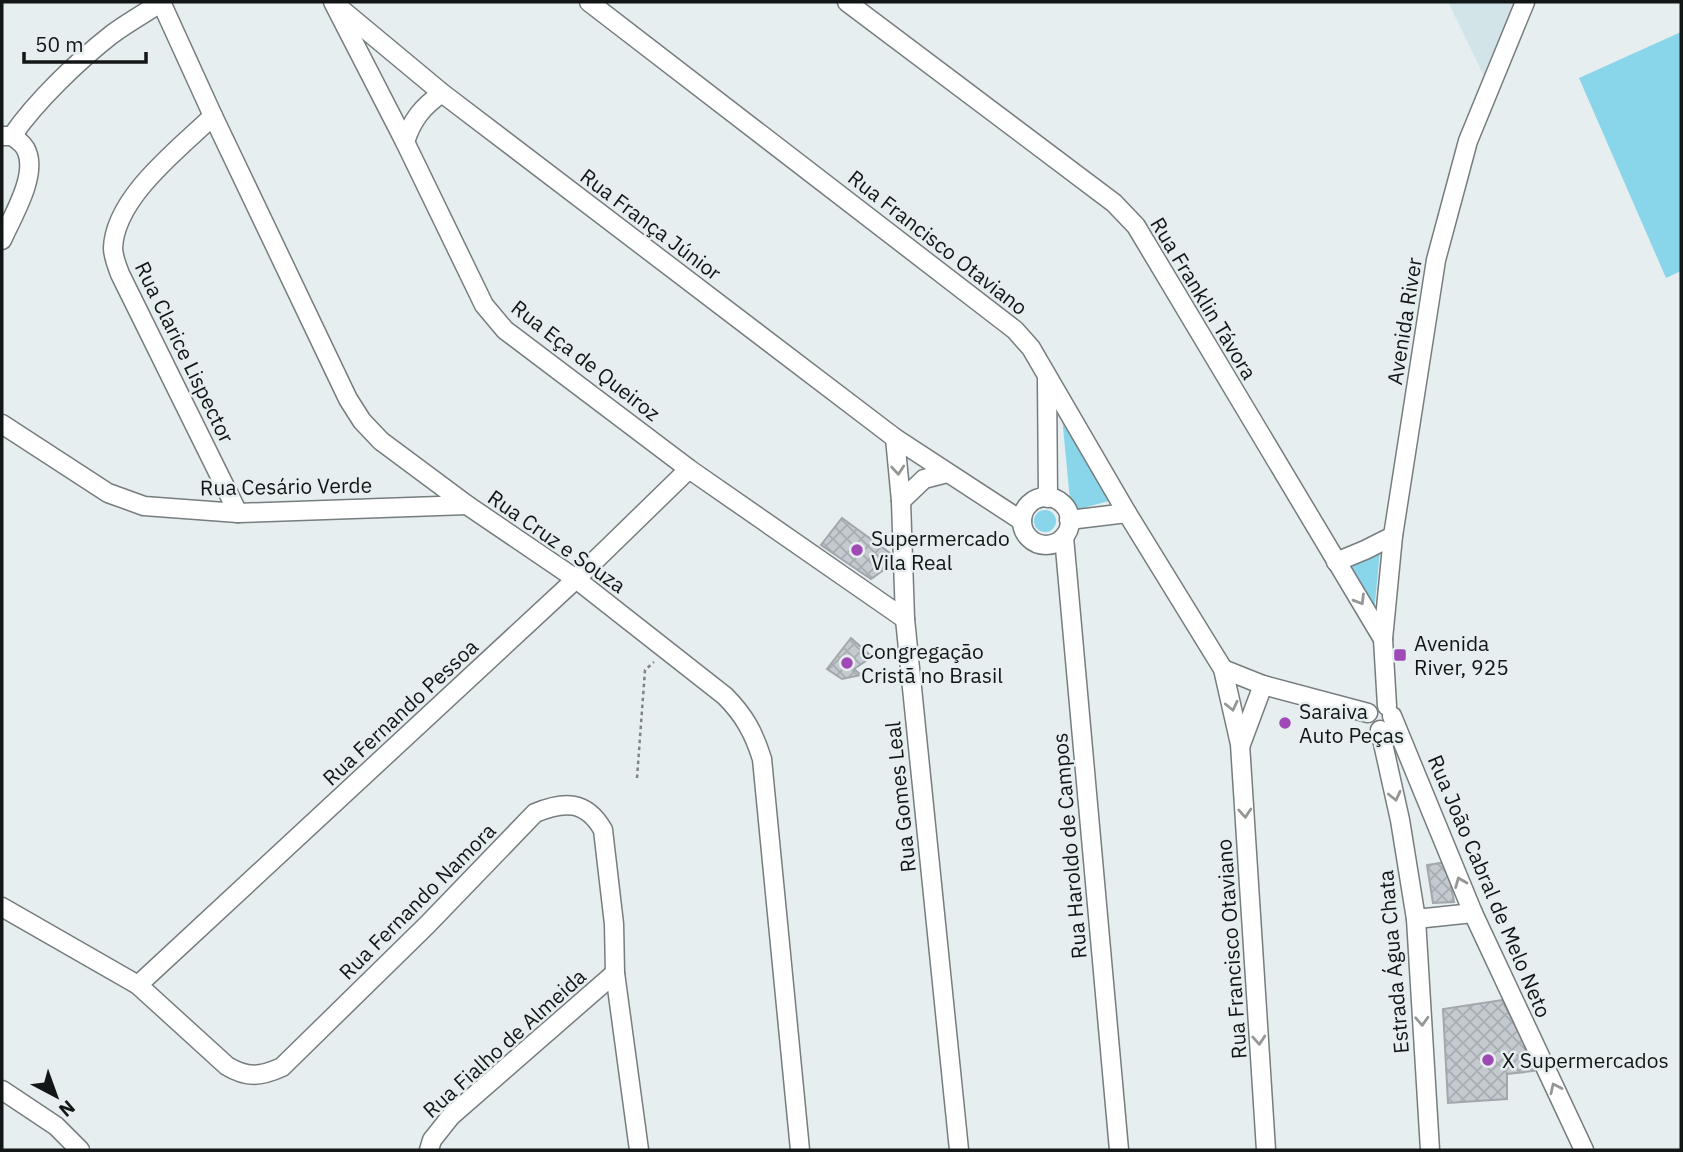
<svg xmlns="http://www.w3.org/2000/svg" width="1683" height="1152" viewBox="0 0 1683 1152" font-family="'IBM Plex Sans',sans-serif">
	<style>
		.built { fill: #d3e4e9 }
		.green { fill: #89d5ea }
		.building { fill: url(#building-cross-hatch); stroke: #a1a7ab; stroke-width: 2 }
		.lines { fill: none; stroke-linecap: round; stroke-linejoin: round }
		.minor-casing { stroke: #767d7f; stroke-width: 21 }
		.path { stroke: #7f8485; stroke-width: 2.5; stroke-dasharray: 3.5 3.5; stroke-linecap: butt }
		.minor { stroke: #fff; stroke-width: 18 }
		.oneway { stroke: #959696 }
		.poi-dot { fill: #9f49b7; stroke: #e6eef0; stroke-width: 2.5 }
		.labels { text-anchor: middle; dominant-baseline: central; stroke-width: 5; stroke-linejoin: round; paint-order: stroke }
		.street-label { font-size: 21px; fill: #131616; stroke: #e6eef0 }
		.poi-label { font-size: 21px; fill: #131616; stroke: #e6eef0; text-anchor: start }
	</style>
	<defs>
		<pattern id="building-cross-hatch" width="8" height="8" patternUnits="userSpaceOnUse" patternTransform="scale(1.75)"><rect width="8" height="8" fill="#c4cacf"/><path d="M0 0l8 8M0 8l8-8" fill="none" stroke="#a8adb1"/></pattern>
	</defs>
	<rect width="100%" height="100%" fill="#e6eef0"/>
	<!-- built -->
	<polygon class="built" points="1448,2 1520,2 1484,76"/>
	<!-- green -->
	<g class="green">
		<polygon points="1681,32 1681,271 1666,278 1579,78"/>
		<polygon points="1062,416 1113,500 1071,511"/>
		<circle cx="1045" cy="521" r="11"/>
		<polygon points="1380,551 1374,613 1348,567"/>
	</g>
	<!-- building -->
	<g class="building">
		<polygon points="842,518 894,556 892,564 871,579 821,545"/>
		<polygon points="851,638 872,657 854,669 861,675 842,679 827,669"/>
		<polygon points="1447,862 1454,902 1433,903 1427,865"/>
		<polygon points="1502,1000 1527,1048 1534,1071 1507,1074 1507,1099 1448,1103 1443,1009"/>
	</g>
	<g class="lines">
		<defs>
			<g id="minor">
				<path d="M161 2 213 116 348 399 362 421 381 441 467 505 576 579 725 696C744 715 754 733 762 759L800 1150"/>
				<polyline points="333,2 405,142 484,305 505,330 689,469 905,619"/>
				<polyline points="589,2 1015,330 1031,348 1127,513 1223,669 1240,744 1266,1150"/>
				<polyline points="847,2 1114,203 1136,226 1383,639"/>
				<polyline points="341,9 442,93 895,438 1022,521"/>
				<path d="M213 116C179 149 115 197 113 248 113 256 117 266 120 274L238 513"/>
				<path d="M12 136C36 101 78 61 111 35 127 23 145 13 162 2"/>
				<path d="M405 142C412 120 422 107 442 93"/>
				<path d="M2 240C12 217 37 177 27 152 25 145 18 140 12 136H2"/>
				<polyline points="1047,380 1048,498"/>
				<polyline points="2,424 108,493 144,506 238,513 467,505"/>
				<polyline points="895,438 901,501 905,619 959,1150"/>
				<circle cx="1046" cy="521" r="24"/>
				<polyline points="901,501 924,479 947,473"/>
				<polyline points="1069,520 1127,513"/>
				<polyline points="1064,537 1119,1150"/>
				<polyline points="1336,562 1365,550 1393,536"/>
				<polyline points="1223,669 1263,685 1368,713"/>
				<polyline points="1387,706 1383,639 1393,536 1436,260 1468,141 1525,2"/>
				<polyline points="1392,716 1473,913 1584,1150"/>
				<polyline points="1380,730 1400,820 1416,919 1430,1150"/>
				<polyline points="1241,744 1263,685"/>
				<path d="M2 907 138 985 227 1066C247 1078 260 1077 282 1067L427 925 535 813C564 801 586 800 603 830L614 924 615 973 639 1150"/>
				<polyline points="1416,919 1473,913"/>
				<polyline points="138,985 576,579 689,469"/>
				<polyline points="2,1090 56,1126 80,1150"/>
				<polyline points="429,1150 432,1140 451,1116 615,973"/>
			</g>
		</defs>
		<!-- minor casing -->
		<use href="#minor" class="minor-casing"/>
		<!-- path -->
		<polyline class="path" points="637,778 645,670 654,662"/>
		<!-- minor -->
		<use href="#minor" class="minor"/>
	</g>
	<!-- one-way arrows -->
	<defs><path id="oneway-chevron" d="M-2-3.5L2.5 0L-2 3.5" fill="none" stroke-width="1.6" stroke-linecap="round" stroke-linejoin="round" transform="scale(1.75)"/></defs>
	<g class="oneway">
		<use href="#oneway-chevron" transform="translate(898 470) rotate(85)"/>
		<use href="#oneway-chevron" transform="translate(1360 600) rotate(59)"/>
		<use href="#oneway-chevron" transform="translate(1232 706) rotate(77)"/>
		<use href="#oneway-chevron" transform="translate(1395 796) rotate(77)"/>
		<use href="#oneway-chevron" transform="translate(1245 813) rotate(86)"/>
		<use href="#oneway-chevron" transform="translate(1460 882) rotate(-112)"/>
		<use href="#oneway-chevron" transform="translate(1422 1021) rotate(87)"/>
		<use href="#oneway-chevron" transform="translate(1259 1040) rotate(86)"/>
		<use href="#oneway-chevron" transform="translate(1555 1088) rotate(-115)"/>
	</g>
	<!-- markers -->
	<g class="poi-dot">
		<circle cx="857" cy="550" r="7"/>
		<rect x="1393" y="648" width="14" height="14" rx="3.5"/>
		<circle cx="847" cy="663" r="7"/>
		<circle cx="1285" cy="723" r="7"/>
		<circle cx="1488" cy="1060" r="7"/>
	</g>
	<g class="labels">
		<!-- street labels -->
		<g class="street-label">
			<text transform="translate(651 224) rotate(37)">Rua França Júnior</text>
			<text transform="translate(938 242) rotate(38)">Rua Francisco Otaviano</text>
			<text transform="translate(1204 298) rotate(59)">Rua Franklin Távora</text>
			<text transform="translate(1404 321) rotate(-81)">Avenida River</text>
			<text transform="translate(185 352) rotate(64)">Rua Clarice Lispector</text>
			<text transform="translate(586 360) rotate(38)">Rua Eça de Queiroz</text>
			<text transform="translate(286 486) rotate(-1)">Rua Cesário Verde</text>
			<text transform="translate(557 541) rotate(35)">Rua Cruz e Souza</text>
			<text transform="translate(400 712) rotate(-43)">Rua Fernando Pessoa</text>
			<text transform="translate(900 797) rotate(-96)">Rua Gomes Leal</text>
			<text transform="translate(1069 846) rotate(-95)">Rua Haroldo de Campos</text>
			<text transform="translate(1490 886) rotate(67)">Rua João Cabral de Melo Neto</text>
			<text transform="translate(417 901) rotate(-45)">Rua Fernando Namora</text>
			<text transform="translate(1231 949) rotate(-94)">Rua Francisco Otaviano</text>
			<text transform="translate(1393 962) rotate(-95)">Estrada Água Chata</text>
			<text transform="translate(504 1043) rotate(-42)">Rua Fialho de Almeida</text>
		</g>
		<!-- poi labels -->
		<g class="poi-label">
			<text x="871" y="538">Supermercado<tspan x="871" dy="24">Vila Real</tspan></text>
			<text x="1414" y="643">Avenida<tspan x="1414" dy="24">River, 925</tspan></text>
			<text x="861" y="651">Congregação<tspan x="861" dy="24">Cristã no Brasil</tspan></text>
			<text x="1299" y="711">Saraiva<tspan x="1299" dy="24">Auto Peças</tspan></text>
			<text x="1502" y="1060">X Supermercados</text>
		</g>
	</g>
	<!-- border -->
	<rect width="1683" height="1152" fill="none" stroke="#131616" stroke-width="7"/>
	<!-- north arrow -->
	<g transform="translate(56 1096) rotate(139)" stroke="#e6eef0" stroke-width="5" paint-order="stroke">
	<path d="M0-5L12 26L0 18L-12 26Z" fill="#131616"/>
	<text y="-10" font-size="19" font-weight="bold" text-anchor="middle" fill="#131616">N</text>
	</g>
	<!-- scale -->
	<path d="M24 52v10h122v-10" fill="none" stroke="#131616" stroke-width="3.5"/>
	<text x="35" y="52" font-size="21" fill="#131616" stroke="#e6eef0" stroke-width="5" paint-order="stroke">50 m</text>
</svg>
